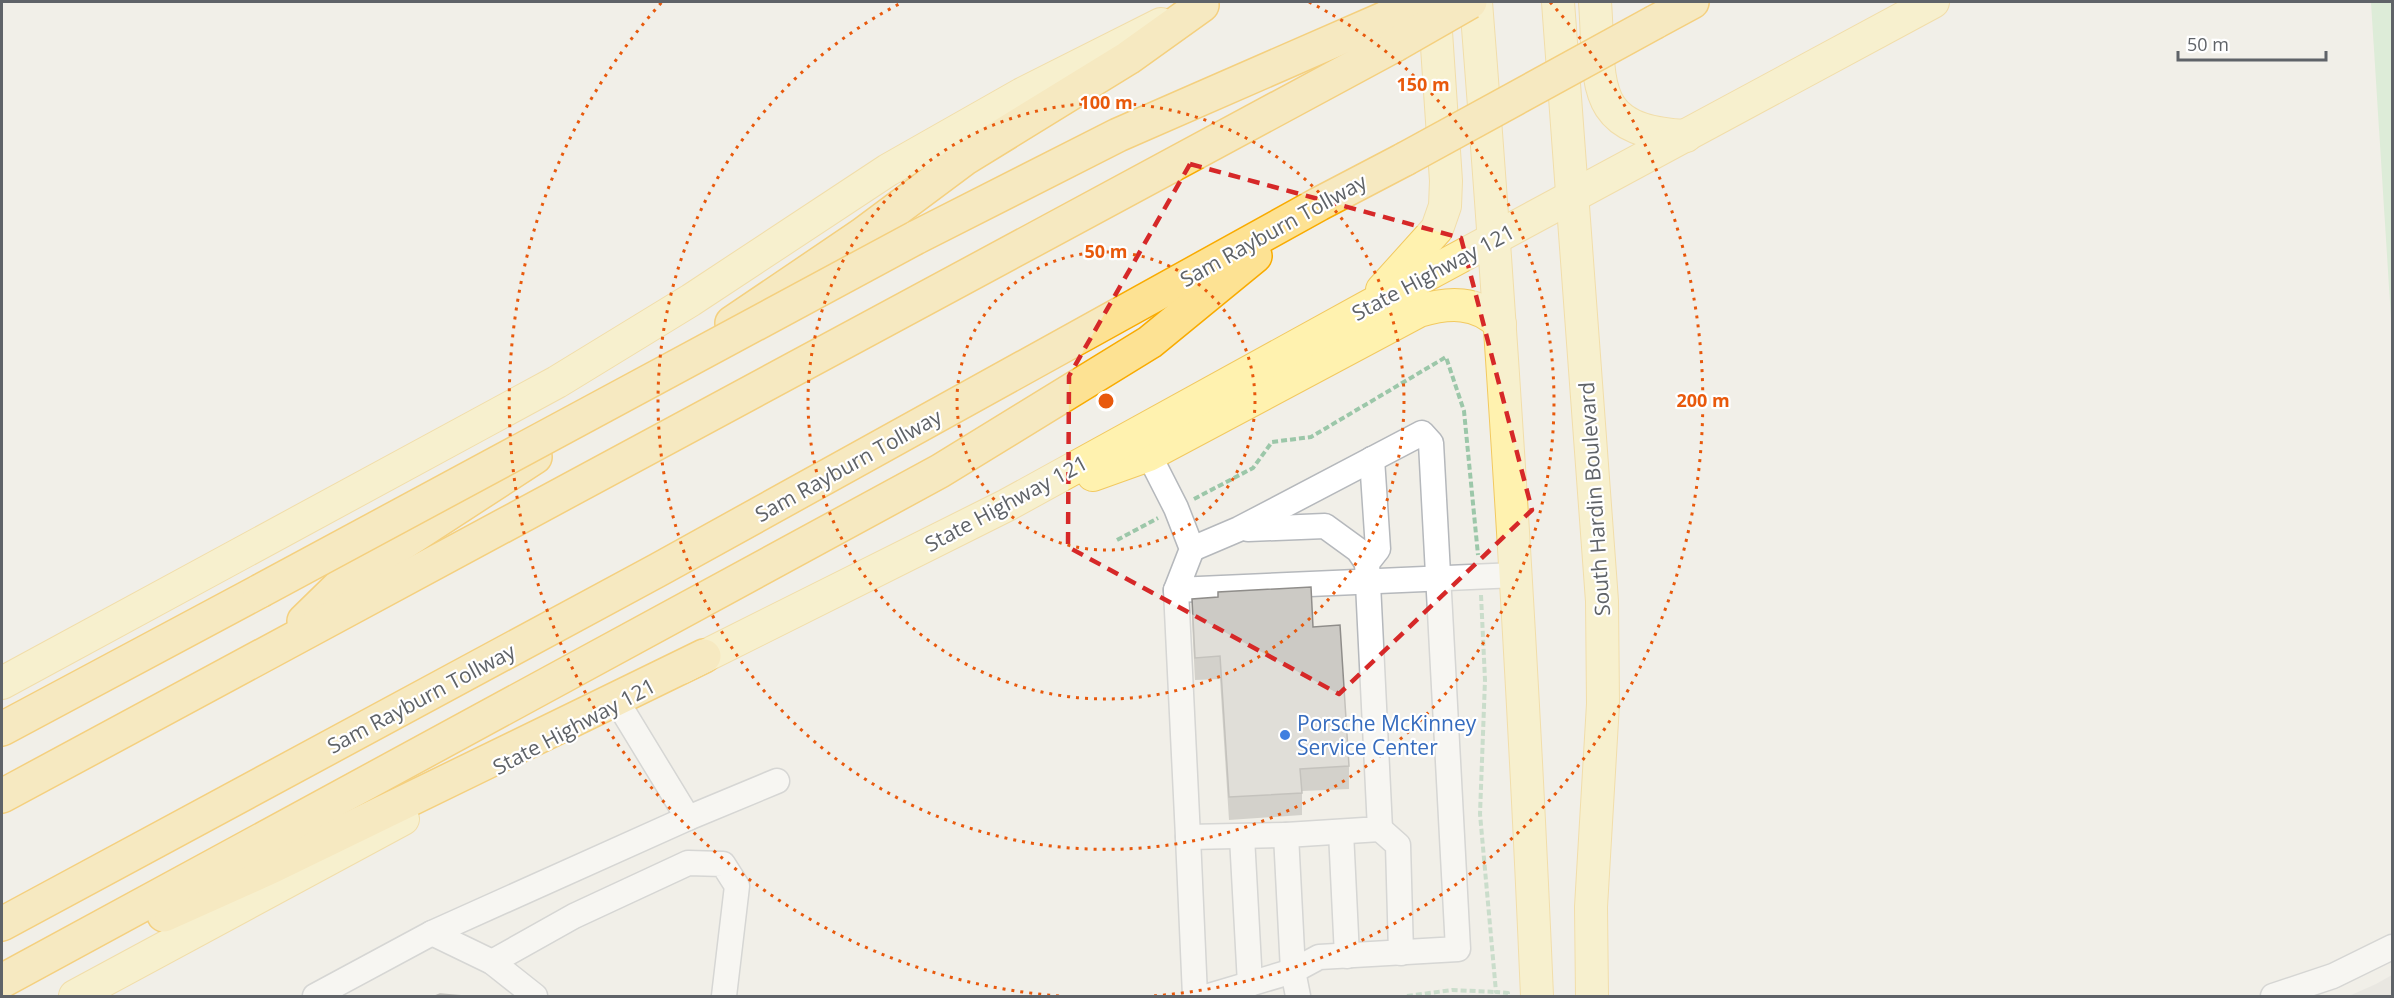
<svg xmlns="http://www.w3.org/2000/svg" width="2394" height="998" viewBox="0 0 2394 998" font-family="'Open Sans',sans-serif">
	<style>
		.industrial { fill: #e0deda }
		.green { fill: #c5e8c5 }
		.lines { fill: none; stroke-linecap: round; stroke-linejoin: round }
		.minor-casing { stroke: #b5b8bc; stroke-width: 27 }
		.major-casing { stroke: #f2c960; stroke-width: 34 }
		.highway-casing { stroke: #f9ab00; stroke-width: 36 }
		.path { stroke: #9cc7a9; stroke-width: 4; stroke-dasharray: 6 3; stroke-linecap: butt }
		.minor { stroke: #fff; stroke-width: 24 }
		.major { stroke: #fff2af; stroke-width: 32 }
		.highway { stroke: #fde293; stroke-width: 33 }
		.highway-bridge-casing { stroke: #f9ab00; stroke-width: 36; stroke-linecap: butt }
		.highway-bridge { stroke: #fde293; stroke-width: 33 }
		.wall { fill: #afaea9 }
		.building { fill: #cccac5; stroke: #8f8d8a; stroke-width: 1.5 }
		.marked { fill: none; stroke: #d62828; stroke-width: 4.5; stroke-dasharray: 12 8; stroke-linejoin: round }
		.ring { fill: none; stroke: #e8590c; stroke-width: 3; stroke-dasharray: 3 6 }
		.shop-dot { fill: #3f7fe0; stroke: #fff; stroke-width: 2 }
		.labels { text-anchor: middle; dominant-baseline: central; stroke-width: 4.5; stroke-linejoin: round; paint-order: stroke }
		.street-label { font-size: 21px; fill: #5f6368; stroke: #fff }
		.shop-label { font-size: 21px; fill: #366cbe; stroke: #fff; text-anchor: start }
		.centre { fill: #e8590c; stroke: #fff; stroke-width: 3 }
		.ring-label { font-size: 18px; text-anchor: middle; font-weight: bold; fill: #e8590c; stroke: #fff; stroke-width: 4.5; stroke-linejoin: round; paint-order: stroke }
	</style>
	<rect width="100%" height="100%" fill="#f1efe8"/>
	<!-- industrial -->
	<polygon class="industrial" points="2392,975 2392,996 2349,996 2376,984"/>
	<!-- green -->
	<polygon class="green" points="2371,2 2392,2 2392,334"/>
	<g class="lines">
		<defs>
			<g id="minor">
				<polyline points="1149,455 1176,508 1192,549 1176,590 1516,575"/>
				<polyline points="1248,529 1325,526 1358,550 1367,563"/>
				<polyline points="1192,549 1239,529 1422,433 1431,443 1458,949 1319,957 1293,971 1209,996"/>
				<polyline points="1176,590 1188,837"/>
				<polyline points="618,703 688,818 777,781"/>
				<polyline points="1380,829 1398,845 1401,953"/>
				<polyline points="1341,832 1347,956"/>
				<polyline points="1242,837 1250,984"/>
				<polyline points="432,933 492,962 535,996"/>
				<polyline points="492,962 574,916 688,863 723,864 737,886 724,996"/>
				<polyline points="315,996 432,933 688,818"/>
				<polyline points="1195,996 1188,837 1286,835"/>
				<polyline points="1298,996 1293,971 1286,835 1380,829 1367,563 1378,549 1372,459"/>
				<polyline points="2273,996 2333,976 2392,947"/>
			</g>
			<g id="major">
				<path d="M1476 2C1502 333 1523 664 1537 996"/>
				<polyline points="1558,2 1602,601 1603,704 1591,907 1592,996"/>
				<path d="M1595 2C1601 81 1586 132 1686 136"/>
				<polyline points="1382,290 1437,229 1445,206 1446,181 1434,2"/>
				<path d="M1093 475 1149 455 1419 311C1449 302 1477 301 1500 324"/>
				<polyline points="681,668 1007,505 1367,307 1933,2"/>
				<polyline points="2,683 557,382 691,300 888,170 1022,94 1161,24"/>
				<polyline points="75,996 403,819"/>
			</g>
			<g id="highway">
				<polyline points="1655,22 1692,2"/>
				<polyline points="915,238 1118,135 1388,17"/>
				<polyline points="732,323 862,235 964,159 1128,58 1202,5"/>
				<polyline points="304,621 346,580 535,457"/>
				<polyline points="2,729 260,591"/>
				<polyline points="2,796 1395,45"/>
				<polyline points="164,915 273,866 704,656"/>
				<polyline points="2,924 658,570 1319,204 1405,159"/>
				<polyline points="2,981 940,471 1150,342 1255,256"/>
			</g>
		</defs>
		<!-- minor casing -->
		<use href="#minor" class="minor-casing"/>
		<!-- major casing -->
		<use href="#major" class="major-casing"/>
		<!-- highway casing -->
		<use href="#highway" class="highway-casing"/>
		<!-- path -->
		<g class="path">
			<polyline points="1194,499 1253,468 1272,442 1311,437 1446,357 1464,411 1478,555"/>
			<polyline points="1117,540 1158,518"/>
			<polyline points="1481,595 1485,680 1480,814 1496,992 1508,993 1508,996"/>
			<polyline points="1407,996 1452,990 1496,992"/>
		</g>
		<!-- minor -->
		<use href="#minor" class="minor"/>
		<!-- major -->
		<use href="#major" class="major"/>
		<!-- highway -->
		<use href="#highway" class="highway"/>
		<defs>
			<g id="highway-bridge">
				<polyline points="1388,17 1446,2"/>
				<polyline points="1395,45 1470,2"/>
				<polyline points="1405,159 1655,22"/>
				<polyline points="260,591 915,238"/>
			</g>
		</defs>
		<!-- highway-bridge casing -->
		<use href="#highway-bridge" class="highway-bridge-casing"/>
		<!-- highway-bridge -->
		<use href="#highway-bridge" class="highway-bridge"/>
	</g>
	<!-- wall -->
	<polygon class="wall" points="1192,599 1313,627 1349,766 1349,789 1302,791 1302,815 1229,820 1220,679 1195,680 1192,621"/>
	<!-- building -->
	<g class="building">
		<polygon points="1311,587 1313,627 1340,625 1349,766 1300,769 1302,793 1229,797 1220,656 1195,658 1192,599 1218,597 1218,592"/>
		<polygon points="440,994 464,996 466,996 435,996"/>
	</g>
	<!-- marked area -->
	<path d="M0 0H2394V998H0ZM1190 164 1461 238 1532 510 1339 694 1068 547 1069 376Z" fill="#f1efe8" fill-opacity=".55" fill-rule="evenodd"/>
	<path class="marked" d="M1190 164 1461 238 1532 510 1339 694 1068 547 1069 376Z"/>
	<!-- distance rings -->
	<g class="ring">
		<circle cx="1106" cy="401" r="149"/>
		<circle cx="1106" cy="401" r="298"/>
		<path d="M1309 2A448 448 0 1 1 903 2"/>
		<path d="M1059 996A597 597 0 0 1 662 2M1550 2A597 597 0 0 1 1153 996"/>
	</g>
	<!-- markers -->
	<circle class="shop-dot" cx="1285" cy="735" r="6"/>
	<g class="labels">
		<!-- street labels -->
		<g class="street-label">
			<text transform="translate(1273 230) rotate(-29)">Sam Rayburn Tollway</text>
			<text transform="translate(1433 272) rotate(-28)">State Highway 121</text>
			<text transform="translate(848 465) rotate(-29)">Sam Rayburn Tollway</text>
			<text transform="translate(1594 499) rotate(-94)">South Hardin Boulevard</text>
			<text transform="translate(1006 503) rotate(-28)">State Highway 121</text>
			<text transform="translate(421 698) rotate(-28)">Sam Rayburn Tollway</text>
			<text transform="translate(574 726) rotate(-28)">State Highway 121</text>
		</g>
		<!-- shop labels -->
		<g class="shop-label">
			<text x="1297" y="723">Porsche McKinney<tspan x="1297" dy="24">Service Center</tspan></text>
		</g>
	</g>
	<circle cx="1106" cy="401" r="9" class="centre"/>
	<g class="ring-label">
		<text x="1423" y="91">150 m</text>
		<text x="1106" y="109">100 m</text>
		<text x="1106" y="258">50 m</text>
		<text x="1703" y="407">200 m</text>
	</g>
	<!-- border -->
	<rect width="2394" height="998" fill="none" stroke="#5f6368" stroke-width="6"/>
	<!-- scale -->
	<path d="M2178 51v9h148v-9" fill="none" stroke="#5f6368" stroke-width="3"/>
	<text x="2187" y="51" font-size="18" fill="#5f6368" stroke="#ffffff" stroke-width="4.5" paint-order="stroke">50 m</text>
</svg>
